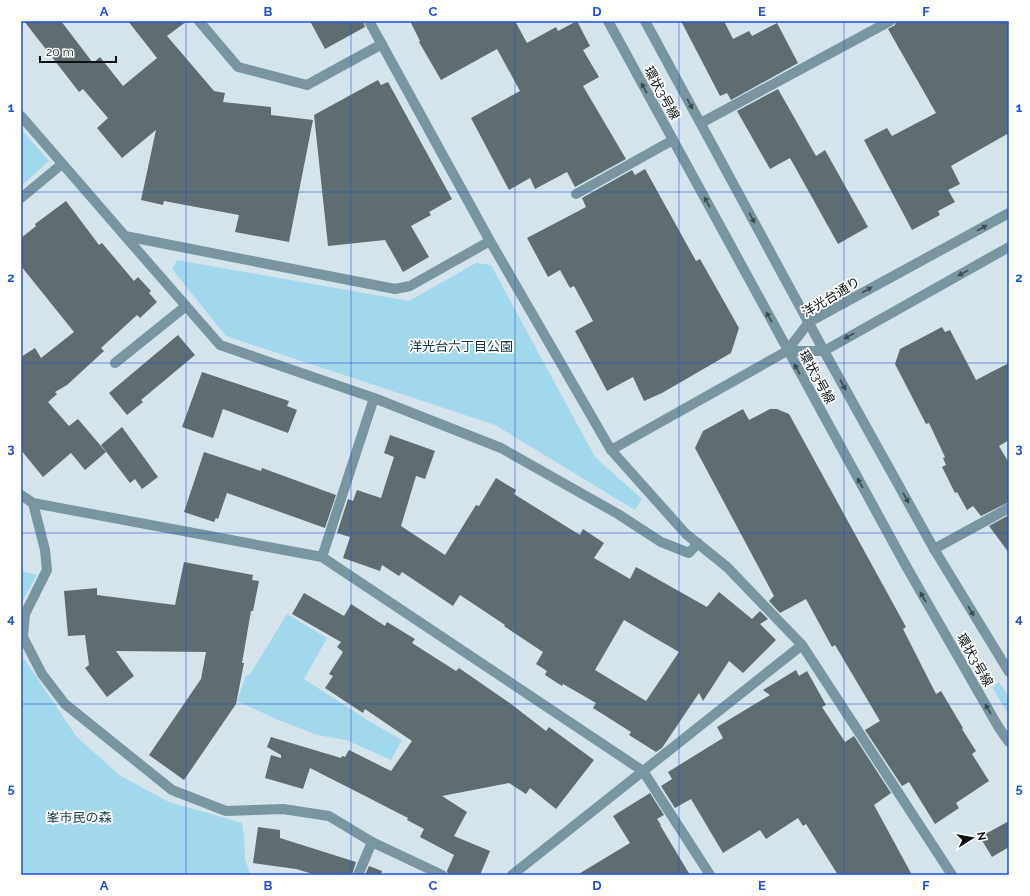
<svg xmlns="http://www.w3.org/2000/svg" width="1030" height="896" viewBox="0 0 1030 896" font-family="Raleway,'Noto Sans JP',sans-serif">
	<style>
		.green { fill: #a2d8ec }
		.building { fill: #5f6d71; fill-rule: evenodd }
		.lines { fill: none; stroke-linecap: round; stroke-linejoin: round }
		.service { stroke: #79959f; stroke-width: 10 }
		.minor { stroke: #79959f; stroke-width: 10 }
		.tertiary { stroke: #79959f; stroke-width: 10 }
		.oneway { fill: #3d4c52 }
		.grid { fill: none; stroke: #1d4ed8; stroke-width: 1; stroke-opacity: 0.55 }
		.labels { text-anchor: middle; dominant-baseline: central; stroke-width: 3.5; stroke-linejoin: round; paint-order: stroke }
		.street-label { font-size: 13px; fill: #0c1113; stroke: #fff }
		.park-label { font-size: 13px; fill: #173843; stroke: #fff }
		.neatline { fill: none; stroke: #1d4ed8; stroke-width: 1.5 }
		.grid-label { font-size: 13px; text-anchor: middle; font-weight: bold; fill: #1d4ed8 }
	</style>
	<rect width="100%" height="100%" fill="#d5e4ea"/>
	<!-- green -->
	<g class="green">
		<polygon points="21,129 49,161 21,186"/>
		<polygon points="177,260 409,301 476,263 491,265 595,457 642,499 635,510 495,425 226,336 172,269"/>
		<polygon points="21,571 37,575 21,604"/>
		<polygon points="287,614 327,638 304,679 369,721 402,740 391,760 346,740 317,735 276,719 237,701 246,675 249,676"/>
		<polygon points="21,654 76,736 119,775 169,802 242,823 244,836 245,860 251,875 21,875"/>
		<polygon points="999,682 1009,697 1009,716 993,688"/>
	</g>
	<!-- building -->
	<g class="building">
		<polygon points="24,21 61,21 93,63 100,57 123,86 157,58 128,21 187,21 167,36 214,91 225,93 223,102 271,107 271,115 313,120 289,242 235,232 239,215 164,201 163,205 141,200 156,130 122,158 97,128 108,118 83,89 79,92"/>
		<polygon points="310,21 363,21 365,27 325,49"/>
		<polygon points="410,21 515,21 527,43 556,27 558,31 577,21 590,46 583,50 599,77 583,86 626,159 575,187 567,172 535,189 530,178 509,190 471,118 520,91 497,49 441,80 419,42 420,41"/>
		<polygon points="681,21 724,21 733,39 749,31 752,36 777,23 798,63 731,100 727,93 720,96"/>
		<polygon points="896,21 1009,21 1009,133 951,166 960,184 948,190 955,202 938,211 940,215 912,230 864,140 887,128 892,136 936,113 888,29 895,25"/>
		<polygon points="378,80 381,85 388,82 452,199 429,212 431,215 411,226 429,257 403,272 385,240 328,246 314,115"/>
		<polygon points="778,89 816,156 825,150 868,227 838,244 790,158 770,169 737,111"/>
		<polygon points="645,169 696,261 700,259 739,328 731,353 662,393 644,401 633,377 607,391 575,331 593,321 574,286 570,288 560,270 548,277 527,238 586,207 582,198 632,170 635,175"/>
		<polygon points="66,201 99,245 102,243 134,281 138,277 151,291 149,293 157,302 140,318 137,315 101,348 104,351 67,385 55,392 57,394 48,402 69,426 78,419 106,452 85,470 71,453 43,477 21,450 21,357 35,348 41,358 74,332 21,266 21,238 36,226 35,224"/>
		<polygon points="942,327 945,332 950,330 976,380 1009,363 1009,440 999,446 1009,463 1009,502 981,516 973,506 967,510 957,492 955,493 942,467 946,465 943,458 945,457 929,423 926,424 895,364 900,349"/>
		<polygon points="178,335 195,355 141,400 143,402 127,415 109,393"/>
		<polygon points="202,372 289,401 287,406 297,410 288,433 223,409 213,438 182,427"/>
		<polygon points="743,409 749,420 770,409 777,409 789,414 906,627 903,629 936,694 941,691 963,728 962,729 976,751 972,754 989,781 956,803 959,808 935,824 909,782 902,786 865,730 880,721 835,645 832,647 806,599 780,613 769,601 774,596 695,448 703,431"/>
		<polygon points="122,427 158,477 142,489 135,479 130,483 101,445"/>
		<path d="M390 435 435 451 425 479 416 476 401 526 445 555 476 505 479 506 496 478 516 490 514 494 580 535 583 529 604 543 594 558 630 579 636 567 707 607 719 592 752 619 760 611 768 619 760 624 776 640 743 673 729 661 703 701 699 693 662 748 656 752 629 735 631 732 593 708 596 703 563 684 562 686 545 675 547 671 536 664 543 652 504 626 505 625 460 595 453 606 402 572 399 576 382 565 380 571 343 558 350 537 337 533 348 499 353 501 357 490 381 498 394 457 384 453ZM624 620 679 652 646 701 595 670Z"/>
		<polygon points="204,452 261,471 262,468 336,495 325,528 227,493 218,519 216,518 214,522 184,512"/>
		<polygon points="1009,515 1009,553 989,526"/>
		<polygon points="184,562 253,575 252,580 259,581 253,611 251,611 242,663 244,663 236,704 184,780 149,755 201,679 206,652 116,651 134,676 107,697 85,668 89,665 85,635 68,636 64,591 97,588 97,595 175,605"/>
		<polygon points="304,593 344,616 351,604 385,626 387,622 415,639 412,643 456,671 459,668 511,704 546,731 549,727 594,760 556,809 530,788 526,794 509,783 442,796 467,812 454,836 490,851 480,875 448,875 447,871 454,855 420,837 424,829 407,820 408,818 369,798 310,768 303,789 265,778 271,755 281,758 281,755 267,747 271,737 341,758 342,756 345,757 349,750 391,771 412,741 365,709 363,713 325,688 333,676 329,674 343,652 337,647 341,642 292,614"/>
		<polygon points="796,670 799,676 807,671 826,705 822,707 845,742 854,736 891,793 874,805 912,875 838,875 806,824 803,826 798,818 766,839 760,830 723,853 691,799 675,808 661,786 672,779 668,772 723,738 717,727 770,695 763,690"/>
		<polygon points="650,793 664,815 657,819 661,825 660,825 690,875 577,875 630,843 613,816"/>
		<polygon points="1009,821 1009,847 992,857 980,837"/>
		<polygon points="258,827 280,830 280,838 356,862 352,875 316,875 296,869 253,863"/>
		<polygon points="369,866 382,871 381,875 365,875"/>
	</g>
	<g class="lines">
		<!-- service -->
		<polyline class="service" points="576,194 673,140"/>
		<!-- minor -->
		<g class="minor">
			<polyline points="199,21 238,67 307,85 382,44"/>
			<polyline points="369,21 490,241 611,450 787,351"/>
			<polyline points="21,116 125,236 395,289 410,286 490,241"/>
			<polyline points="701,123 890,21"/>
			<polyline points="21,198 62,164"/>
			<polyline points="125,236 220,345 374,398 501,448 618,514 661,542 689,553 698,543"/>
			<polyline points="115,363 186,306"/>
			<polyline points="611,450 686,534 727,567 802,645 952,875"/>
			<polyline points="21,495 33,503 322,557 643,771 710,875"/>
			<polyline points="33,503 45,550 47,570 25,614 23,637 42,674 65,704 172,790 226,811 283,809 329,816 372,842 442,875"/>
			<polyline points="934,549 1009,508"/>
			<polyline points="322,557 374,398"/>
			<polyline points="358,875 372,842"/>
			<polyline points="512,875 802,645"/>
		</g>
		<!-- tertiary -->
		<g class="tertiary">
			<polyline points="608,21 906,566 999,728 1009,742"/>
			<polyline points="645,21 824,351 934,549 1009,672"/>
			<polyline points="787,351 809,322 1009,213"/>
			<polyline points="787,351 824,351 1009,247"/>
		</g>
	</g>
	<!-- one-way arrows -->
	<defs><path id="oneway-solid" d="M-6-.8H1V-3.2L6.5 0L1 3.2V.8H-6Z"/></defs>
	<g class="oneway">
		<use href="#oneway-solid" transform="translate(644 88) rotate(-119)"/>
		<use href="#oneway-solid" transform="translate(690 104) rotate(61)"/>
		<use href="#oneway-solid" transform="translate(707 202) rotate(-119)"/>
		<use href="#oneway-solid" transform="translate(752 218) rotate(62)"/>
		<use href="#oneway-solid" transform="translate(982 228) rotate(-29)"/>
		<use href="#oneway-solid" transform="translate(963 273) rotate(151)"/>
		<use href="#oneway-solid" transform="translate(867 290) rotate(-29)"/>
		<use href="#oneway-solid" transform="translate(769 317) rotate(-119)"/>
		<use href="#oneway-solid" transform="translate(849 336) rotate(151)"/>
		<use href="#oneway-solid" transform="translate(797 369) rotate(-119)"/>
		<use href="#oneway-solid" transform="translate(843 385) rotate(61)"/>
		<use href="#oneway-solid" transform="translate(860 483) rotate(-119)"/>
		<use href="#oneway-solid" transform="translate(906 498) rotate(61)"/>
		<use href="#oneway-solid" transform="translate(923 597) rotate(-120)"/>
		<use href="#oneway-solid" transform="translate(971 611) rotate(59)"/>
		<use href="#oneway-solid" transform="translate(988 709) rotate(-120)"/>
	</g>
	<!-- grid -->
	<path class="grid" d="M186 21V875M351 21V875M515 21V875M679 21V875M844 21V875M21 192H1009M21 363H1009M21 533H1009M21 704H1009"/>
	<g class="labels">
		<!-- street labels -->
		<g class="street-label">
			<text transform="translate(662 93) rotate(61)">環状3号線</text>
			<text transform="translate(831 297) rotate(-31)">洋光台通り</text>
			<text transform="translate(817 377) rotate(61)">環状3号線</text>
			<text transform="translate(975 660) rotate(60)">環状3号線</text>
		</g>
		<!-- park labels -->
		<g class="park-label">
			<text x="461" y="346">洋光台六丁目公園</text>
			<text x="79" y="817">峯市民の森</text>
		</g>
	</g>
	<!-- border -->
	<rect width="1030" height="896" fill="none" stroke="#ffffff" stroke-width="44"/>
	<!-- north arrow -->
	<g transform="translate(972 838) rotate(79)" stroke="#ffffff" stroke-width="3" paint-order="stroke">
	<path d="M0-3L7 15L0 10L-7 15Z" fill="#0c1113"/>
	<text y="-6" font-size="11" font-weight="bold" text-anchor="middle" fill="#0c1113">N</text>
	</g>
	<!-- scale -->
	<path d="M40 56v6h76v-6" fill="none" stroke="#0c1113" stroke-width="2"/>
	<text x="46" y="56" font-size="12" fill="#0c1113" stroke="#ffffff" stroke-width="3" paint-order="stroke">20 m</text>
	<rect x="22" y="22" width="986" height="852" class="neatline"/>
	<g class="grid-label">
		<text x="104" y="16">A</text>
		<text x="268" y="16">B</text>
		<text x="433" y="16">C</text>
		<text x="597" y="16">D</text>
		<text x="762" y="16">E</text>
		<text x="926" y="16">F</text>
		<text x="11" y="112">1</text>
		<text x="1019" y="112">1</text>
		<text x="11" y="282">2</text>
		<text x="1019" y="282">2</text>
		<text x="11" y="453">3</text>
		<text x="1019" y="453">3</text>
		<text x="11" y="623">4</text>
		<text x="1019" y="623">4</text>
		<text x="11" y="793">5</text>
		<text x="1019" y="793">5</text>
		<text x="104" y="890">A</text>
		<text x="268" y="890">B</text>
		<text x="433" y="890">C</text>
		<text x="597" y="890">D</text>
		<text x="762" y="890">E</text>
		<text x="926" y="890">F</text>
	</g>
</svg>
